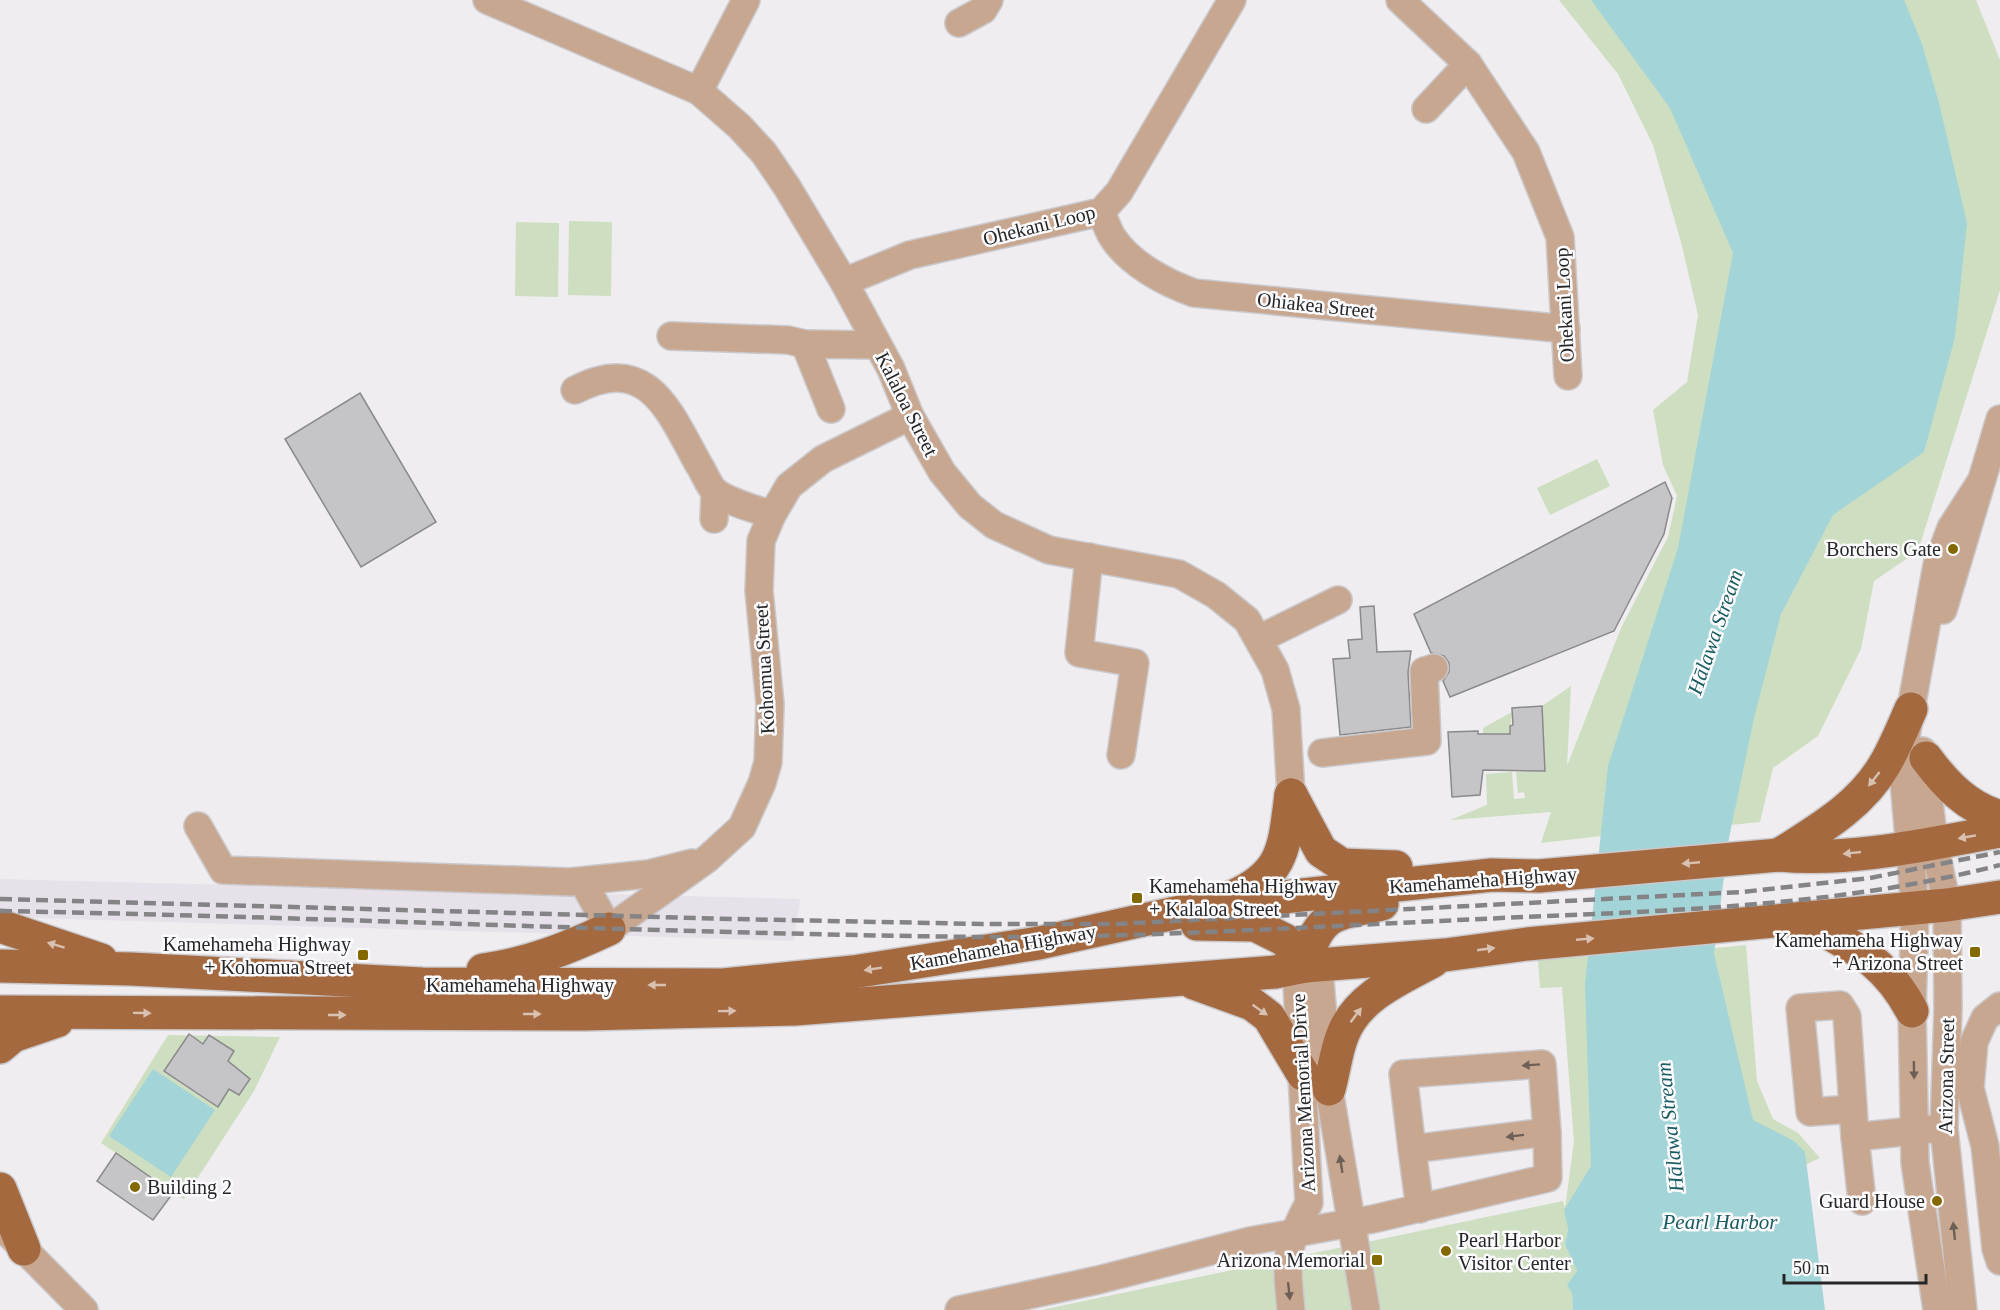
<svg xmlns="http://www.w3.org/2000/svg" width="2000" height="1310" viewBox="0 0 2000 1310" font-family="'Times New Roman',serif">
	<style>
		.built { fill: #e7e1ea }
		.green { fill: #cedec0 }
		.water { fill: #a3d4d8 }
		.building { fill: #c5c4c7; stroke: #8a898c; stroke-width: 1.5 }
		.lines { fill: none; stroke-linecap: round; stroke-linejoin: round }
		.minor-casing { stroke: #cbc9cc; stroke-width: 30 }
		.major-casing { stroke: #cbc9cc; stroke-width: 36 }
		.minor { stroke: #c8a791; stroke-width: 27 }
		.major { stroke: #a4693f; stroke-width: 33 }
		.rail { stroke: #848385; stroke-width: 4.5; stroke-dasharray: 12 6; stroke-linecap: butt }
		.oneway { fill: #d9c1b1 }
		.oneway2 { fill: #6f6057 }
		.poi-dot { fill: #846800; stroke: #fcfbfd; stroke-width: 2 }
		.labels { text-anchor: middle; dominant-baseline: central; stroke-width: 5; stroke-linejoin: round; paint-order: stroke }
		.street-label { font-size: 20px; fill: #262627; stroke: #fcfbfd }
		.poi-label { font-size: 20px; fill: #262627; stroke: #fcfbfd; text-anchor: end }
		.water-label { font-size: 21px; font-style: italic; fill: #185b60; stroke: #fcfbfd }
	</style>
	<rect width="100%" height="100%" fill="#efedf0"/>
	<!-- built -->
	<polygon class="built" points="0,879 36,880 800,899 794,941 0,917"/>
	<!-- green -->
	<g class="green">
		<polygon points="1559,0 1654,0 1791,293 1619,834 1541,843 1551,812 1450,820 1487,805 1486,774 1512,772 1514,799 1525,798 1524,792 1518,793 1516,772 1544,770 1542,706 1571,686 1567,766 1621,628 1668,537 1677,496 1663,465 1653,410 1687,382 1698,315 1681,242 1653,145 1618,74"/>
		<polygon points="1765,0 1976,0 2000,60 2000,290 1918,551 1874,581 1861,649 1818,736 1773,768 1760,822 1682,830"/>
		<polygon points="569,221 612,222 611,296 568,295"/>
		<polygon points="516,222 559,223 558,297 515,296"/>
		<polygon points="1597,459 1610,486 1550,515 1537,488"/>
		<polygon points="1512,712 1510,734 1483,743 1483,728"/>
		<polygon points="1746,945 1757,1081 1773,1119 1798,1133 1820,1158 1805,1165 1644,1029 1657,954"/>
		<polygon points="1621,954 1605,1170 1565,1211 1568,1229 1565,1244 1577,1271 1572,1293 1573,1310 1041,1310 1563,1201 1565,1208 1574,1142 1562,987 1540,988 1538,960"/>
		<polygon points="168,1035 280,1037 254,1091 184,1199 172,1193 153,1220 97,1181 116,1153 101,1143"/>
	</g>
	<!-- water -->
	<g class="water">
		<polygon points="1591,0 1904,0 1922,44 1939,103 1967,223 1955,337 1924,452 1833,515 1781,614 1754,718 1729,838 1714,954 1753,1120 1794,1141 1805,1152 1825,1310 1573,1310 1572,1293 1567,1285 1577,1271 1565,1244 1568,1229 1564,1210 1591,1166 1585,985 1608,766 1678,548 1733,253 1670,108"/>
		<polygon points="153,1069 215,1110 171,1177 109,1136"/>
	</g>
	<!-- building -->
	<g class="building">
		<polygon points="360,393 436,522 361,567 285,439"/>
		<polygon points="1665,482 1672,498 1664,534 1614,631 1450,697 1443,681 1449,672 1449,663 1444,656 1431,653 1414,614"/>
		<polygon points="1374,606 1377,652 1411,651 1408,672 1411,727 1340,735 1333,659 1350,658 1348,640 1362,639 1360,607"/>
		<polygon points="1542,706 1545,771 1483,770 1480,795 1452,797 1448,732 1478,731 1478,734 1510,734 1510,726 1513,725 1512,708"/>
		<polygon points="189,1034 203,1044 209,1035 234,1051 228,1061 250,1079 239,1095 229,1089 218,1107 164,1071"/>
		<polygon points="116,1153 173,1193 153,1220 97,1181"/>
	</g>
	<g class="lines">
		<defs>
			<g id="minor">
				<polyline points="487,0 699,91 740,127 764,153 787,187 844,282 891,369 910,416 942,472 970,506 994,525 1049,550 1179,574 1216,595 1247,620 1275,670 1286,709 1291,795"/>
				<polyline points="1400,0 1468,64 1526,152 1560,237 1568,376"/>
				<polyline points="959,23 983,10 989,0"/>
				<polyline points="699,91 746,0"/>
				<polyline points="1426,109 1468,64"/>
				<path d="M1101 212C1105 220 1108 231 1113 238 1130 264 1166 283 1194 293L1566 329"/>
				<polyline points="844,282 910,255 1101,212 1119,192 1232,0"/>
				<polyline points="671,336 788,340 805,344"/>
				<path d="M575 390C648 352 669 411 699 465 704 472 709 487 716 492 728 502 756 509 772 515"/>
				<polyline points="831,409 805,344 877,345"/>
				<polyline points="714,519 715,492"/>
				<polyline points="1089,557 1079,653 1135,663 1121,755"/>
				<polyline points="1943,610 2000,419"/>
				<polyline points="1259,639 1338,600"/>
				<polyline points="1923,751 1934,843 1947,905 1948,1009 1944,1128 1963,1310"/>
				<polyline points="1322,753 1427,741 1424,671 1434,668"/>
				<polyline points="198,826 223,870 570,882 648,874 692,863"/>
				<polyline points="583,882 609,929 707,859 742,827 762,783 768,762 770,704 759,591 761,541 772,515 789,486 823,459 910,416"/>
				<polyline points="2000,1006 1985,1018 1974,1042 1970,1088 1985,1146 1996,1249 2000,1261"/>
				<polyline points="1853,1109 1810,1112 1800,1008 1840,1005 1847,1016 1855,1137"/>
				<polyline points="1412,1149 1403,1074 1542,1064 1547,1132"/>
				<polyline points="1862,1201 1855,1137 1931,1129"/>
				<polyline points="9,1234 84,1310"/>
				<polyline points="959,1310 1098,1280 1250,1241 1373,1219 1548,1178 1547,1132 1412,1149 1420,1209"/>
				<path d="M1291 1310C1286 1262 1285 1246 1309 1203L1297 985 1305 966 1320 981 1329 1089 1366 1310"/>
				<polyline points="1937,1310 1915,1163 1912,1011 1915,908 1902,758 1937,565 1951,528 1980,483"/>
			</g>
			<g id="major">
				<path d="M1926 758C1946 785 1967 807 2000 817"/>
				<polyline points="1291,795 1321,851 1342,865 1396,867"/>
				<path d="M1779 855C1818 830 1861 806 1885 764 1895 747 1903 727 1911 709"/>
				<path d="M1232 897C1285 874 1284 847 1291 795"/>
				<path d="M1802 918C1852 947 1884 958 1912 1011"/>
				<polyline points="1197,924 1255,925 1285,940 1305,966"/>
				<polyline points="0,926 101,960"/>
				<path d="M0 966 131 969 422 984 723 985 853 972 1039 943 1216 904 1492 875 1539 876 1779 855C1851 862 1929 844 2000 831"/>
				<path d="M1305 966C1318 912 1333 915 1382 904"/>
				<path d="M483 970C529 964 568 948 609 929"/>
				<polyline points="1194,983 1252,1004 1269,1017 1303,1074"/>
				<polyline points="0,1012 584,1014 795,1009 1275,972 1305,966 1445,955 1527,944 1947,905 2000,897"/>
				<polyline points="0,1047 13,1036 57,1021"/>
				<path d="M1329 1089C1334 1071 1336 1051 1343 1034 1358 996 1400 979 1433 961"/>
				<polyline points="0,1189 24,1249"/>
			</g>
		</defs>
		<!-- minor casing -->
		<use href="#minor" class="minor-casing"/>
		<!-- major casing -->
		<use href="#major" class="major-casing"/>
		<!-- minor -->
		<use href="#minor" class="minor"/>
		<!-- major -->
		<use href="#major" class="major"/>
		<!-- rail -->
		<g class="rail">
			<polyline points="0,899 732,919 981,924 1116,924 1742,892 1870,878 2000,852"/>
			<path d="M0 911C326 917 651 933 977 937 1131 938 1286 928 1440 921 1626 911 1818 912 2000 865"/>
		</g>
	</g>
	<!-- one-way arrows -->
	<defs><path id="oneway-solid" d="M-6-.8H1V-3.2L6.5 0L1 3.2V.8H-6Z" transform="scale(1.5)"/></defs>
	<g class="oneway">
		<use href="#oneway-solid" transform="translate(1874 779) rotate(128)"/>
		<use href="#oneway-solid" transform="translate(1967 837) rotate(170)"/>
		<use href="#oneway-solid" transform="translate(1852 853) rotate(174)"/>
		<use href="#oneway-solid" transform="translate(1691 863) rotate(175)"/>
		<use href="#oneway-solid" transform="translate(1585 939) rotate(-5)"/>
		<use href="#oneway-solid" transform="translate(56 945) rotate(-163)"/>
		<use href="#oneway-solid" transform="translate(1486 949) rotate(-8)"/>
		<use href="#oneway-solid" transform="translate(873 969) rotate(171)"/>
		<use href="#oneway-solid" transform="translate(657 985) rotate(180)"/>
		<use href="#oneway-solid" transform="translate(1260 1010) rotate(35)"/>
		<use href="#oneway-solid" transform="translate(727 1011) rotate(-1)"/>
		<use href="#oneway-solid" transform="translate(142 1013) rotate(1)"/>
		<use href="#oneway-solid" transform="translate(532 1014)"/>
		<use href="#oneway-solid" transform="translate(337 1015)"/>
		<use href="#oneway-solid" transform="translate(1356 1015) rotate(-53)"/>
	</g>
	<g class="oneway2">
		<use href="#oneway-solid" transform="translate(1531 1065) rotate(176)"/>
		<use href="#oneway-solid" transform="translate(1914 1070) rotate(89)"/>
		<use href="#oneway-solid" transform="translate(1515 1136) rotate(173)"/>
		<use href="#oneway-solid" transform="translate(1341 1164) rotate(-99)"/>
		<use href="#oneway-solid" transform="translate(1954 1231) rotate(-96)"/>
		<use href="#oneway-solid" transform="translate(1289 1291) rotate(84)"/>
	</g>
	<!-- markers -->
	<g class="poi-dot">
		<circle cx="1953" cy="549" r="6"/>
		<rect x="1131" y="892" width="12" height="12" rx="3"/>
		<rect x="1969" y="946" width="12" height="12" rx="3"/>
		<rect x="357" y="949" width="12" height="12" rx="3"/>
		<circle cx="135" cy="1187" r="6"/>
		<circle cx="1937" cy="1201" r="6"/>
		<circle cx="1446" cy="1251" r="6"/>
		<rect x="1371" y="1254" width="12" height="12" rx="3"/>
	</g>
	<g class="labels">
		<!-- street labels -->
		<g class="street-label">
			<text transform="translate(1039 225) rotate(-14)">Ohekani Loop</text>
			<text transform="translate(1316 305) rotate(6)">Ohiakea Street</text>
			<text transform="translate(1564 305) rotate(-93)">Ohekani Loop</text>
			<text transform="translate(907 404) rotate(63)">Kalaloa Street</text>
			<text transform="translate(764 669) rotate(-93)">Kohomua Street</text>
			<text transform="translate(1483 880) rotate(-4)">Kamehameha Highway</text>
			<text transform="translate(1003 947) rotate(-10)">Kamehameha Highway</text>
			<text x="520" y="985">Kamehameha Highway</text>
			<text transform="translate(1946 1076) rotate(-89)">Arizona Street</text>
			<text transform="translate(1303 1093) rotate(-93)">Arizona Memorial Drive</text>
		</g>
		<!-- poi labels -->
		<g class="poi-label">
			<text x="1941" y="549">Borchers Gate</text>
			<text x="1149" y="886" text-anchor="start">Kamehameha Highway<tspan x="1149" dy="23">+ Kalaloa Street</tspan></text>
			<text x="1963" y="940">Kamehameha Highway<tspan x="1963" dy="23">+ Arizona Street</tspan></text>
			<text x="351" y="944">Kamehameha Highway<tspan x="351" dy="23">+ Kohomua Street</tspan></text>
			<text x="147" y="1187" text-anchor="start">Building 2</text>
			<text x="1925" y="1201">Guard House</text>
			<text x="1458" y="1240" text-anchor="start">Pearl Harbor<tspan x="1458" dy="23">Visitor Center</tspan></text>
			<text x="1365" y="1260">Arizona Memorial</text>
		</g>
		<!-- water labels -->
		<g class="water-label">
			<text transform="translate(1715 632) rotate(-71)">Hālawa Stream</text>
			<text transform="translate(1670 1127) rotate(-96)">Hālawa Stream</text>
			<text x="1720" y="1222">Pearl Harbor</text>
		</g>
	</g>
	<!-- scale -->
	<path d="M1784 1274v9h142v-9" fill="none" stroke="#262627" stroke-width="3"/>
	<text x="1793" y="1274" font-size="18" fill="#262627" stroke="#fcfbfd" stroke-width="4.5" paint-order="stroke">50 m</text>
</svg>
